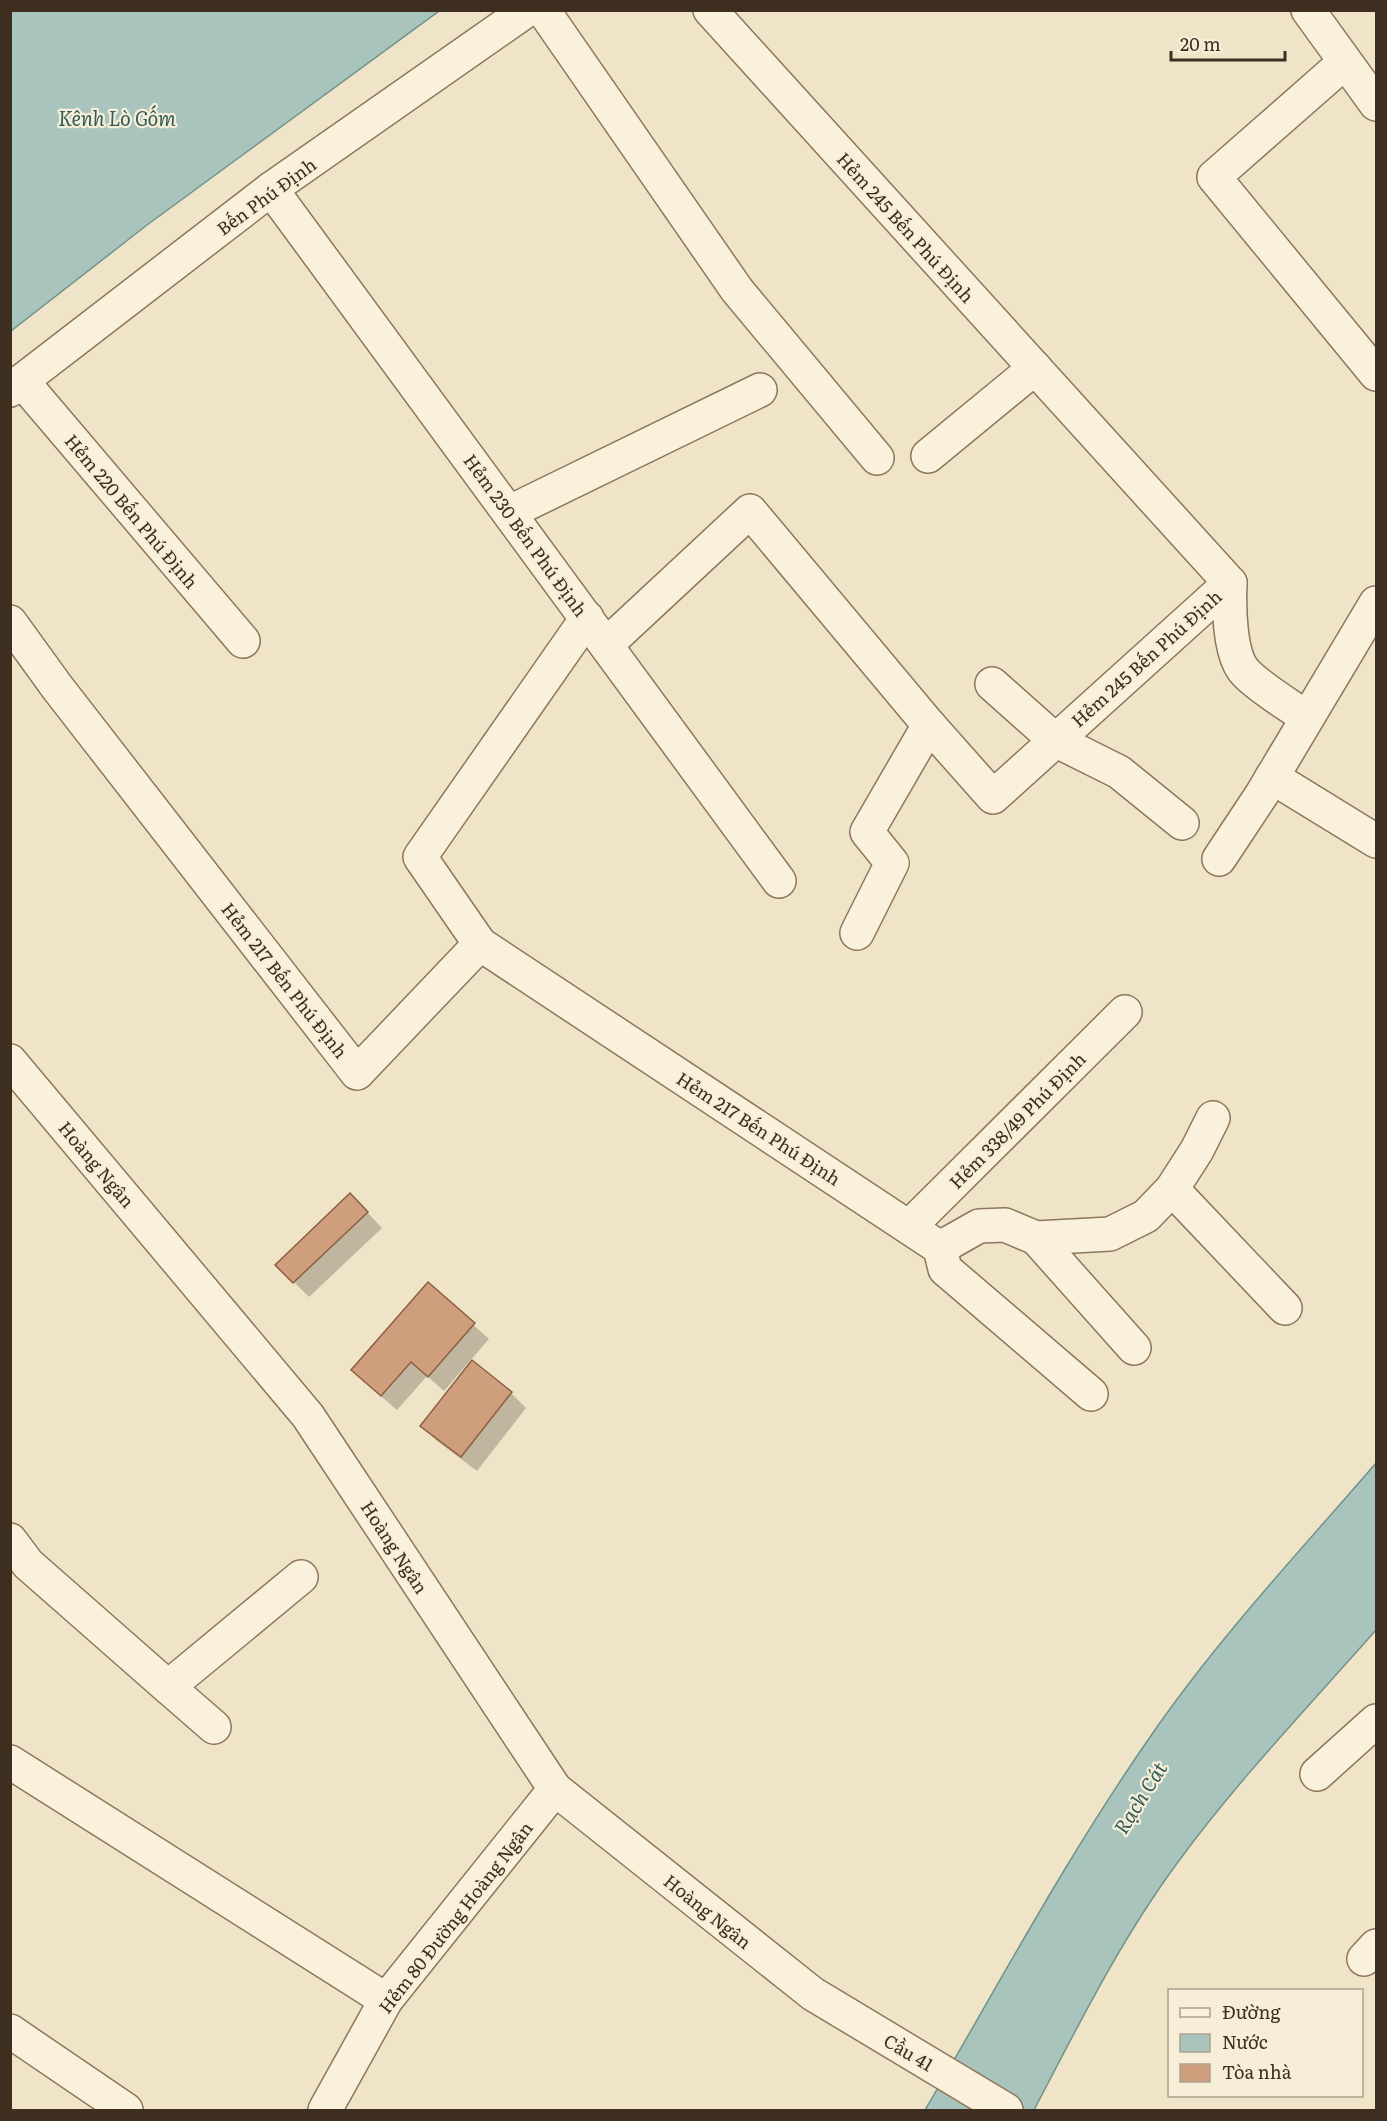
<svg xmlns="http://www.w3.org/2000/svg" width="1387" height="2121" viewBox="0 0 1387 2121" font-family="Literata,serif">
	<style>
		.water { fill: #a9c4bc; stroke: #6f938a; stroke-width: 1.5 }
		.shadow { fill: #0003 }
		.building { fill: #cf9f7d; stroke: #8d5f41; stroke-width: 1.5 }
		.lines { fill: none; stroke-linecap: round; stroke-linejoin: round }
		.minor-casing { stroke: #8d765c; stroke-width: 36 }
		.minor { stroke: #faf1dc; stroke-width: 33 }
		.labels { text-anchor: middle; dominant-baseline: central; stroke-width: 4.5; stroke-linejoin: round; paint-order: stroke }
		.street-label { font-size: 18px; fill: #3d2e20; stroke: #f7eed8 }
		.water-label { font-size: 20px; font-style: italic; fill: #2f5d5a; stroke: #f7eed8 }
	</style>
	<rect width="100%" height="100%" fill="#f0e4c8"/>
	<!-- water -->
	<g class="water">
		<polygon points="11,10 439,10 439,11 147,225 11,331"/>
		<path d="M1376 1463V1630C1309 1706 1238 1780 1178 1862 1121 1939 1078 2026 1034 2110H925C1000 1982 1071 1849 1157 1727 1222 1634 1302 1549 1376 1463Z"/>
	</g>
	<!-- shadow -->
	<g class="shadow">
		<polygon points="365,1210 382,1228 309,1297 277,1265"/>
		<polygon points="428,1284 489,1339 444,1391 427,1376 397,1410 368,1385"/>
		<polygon points="473,1363 511,1393 526,1408 477,1471 437,1441 422,1426"/>
	</g>
	<!-- building -->
	<g class="building">
		<polygon points="350,1193 368,1212 293,1283 275,1265"/>
		<polygon points="428,1282 475,1323 428,1377 411,1362 381,1396 351,1370"/>
		<polygon points="472,1360 512,1392 461,1457 420,1426"/>
	</g>
	<g class="lines">
		<defs>
			<g id="minor">
				<polyline points="543,10 737,290 877,458"/>
				<polyline points="1308,10 1376,104"/>
				<polyline points="1345,62 1214,177 1376,374"/>
				<polyline points="271,189 779,881"/>
				<polyline points="22,381 243,641"/>
				<polyline points="10,390 271,189 527,10"/>
				<polyline points="928,456 1035,368"/>
				<polyline points="510,512 760,390"/>
				<path d="M1230 583C1229 606 1229 656 1246 673 1260 688 1289 705 1307 718"/>
				<polyline points="10,622 57,687 357,1073 480,944 940,1248"/>
				<polyline points="606,645 750,511 929,725 993,797 1230,583 710,10"/>
				<polyline points="992,684 1055,740 1119,772 1182,823"/>
				<polyline points="1272,777 1376,841"/>
				<polyline points="1219,859 1262,794 1376,603"/>
				<polyline points="857,933 892,863 867,832 929,725"/>
				<polyline points="480,944 420,857 587,618"/>
				<polyline points="10,1061 308,1416 555,1789 813,1994 1006,2110"/>
				<polyline points="1172,1189 1285,1308"/>
				<polyline points="909,1227 1125,1012"/>
				<polyline points="1036,1238 1134,1348"/>
				<polyline points="940,1248 979,1226 1005,1225 1036,1238 1110,1234 1146,1216 1172,1189 1197,1150 1213,1118"/>
				<polyline points="940,1248 945,1269 1091,1394"/>
				<polyline points="10,1540 28,1564 168,1687 301,1577"/>
				<polyline points="168,1687 214,1727"/>
				<polyline points="10,1762 386,2000"/>
				<polyline points="1317,1774 1376,1721"/>
				<polyline points="1364,1959 1376,1946"/>
				<polyline points="10,2031 126,2110"/>
				<polyline points="325,2110 386,2000 555,1789"/>
			</g>
		</defs>
		<!-- minor casing -->
		<use href="#minor" class="minor-casing"/>
		<!-- minor -->
		<use href="#minor" class="minor"/>
	</g>
	<g class="labels">
		<!-- street labels -->
		<g class="street-label">
			<text transform="translate(266 196) rotate(-36)">Bến Phú Định</text>
			<text transform="translate(906 227) rotate(48)">Hẻm 245 Bến Phú Định</text>
			<text transform="translate(132 511) rotate(50)">Hẻm 220 Bến Phú Định</text>
			<text transform="translate(526 535) rotate(54)">Hẻm 230 Bến Phú Định</text>
			<text transform="translate(1146 658) rotate(-42)">Hẻm 245 Bến Phú Định</text>
			<text transform="translate(285 980) rotate(52)">Hẻm 217 Bến Phú Định</text>
			<text transform="translate(1017 1120) rotate(-45)">Hẻm 338/49 Phú Định</text>
			<text transform="translate(759 1128) rotate(33)">Hẻm 217 Bến Phú Định</text>
			<text transform="translate(97 1164) rotate(50)">Hoàng Ngân</text>
			<text transform="translate(395 1547) rotate(57)">Hoàng Ngân</text>
			<text transform="translate(708 1911) rotate(39)">Hoàng Ngân</text>
			<text transform="translate(455 1917) rotate(-52)">Hẻm 80 Đường Hoàng Ngân</text>
			<text transform="translate(909 2052) rotate(31)">Cầu 41</text>
		</g>
		<!-- water labels -->
		<g class="water-label">
			<text x="117" y="117">Kênh Lò Gốm</text>
			<text transform="translate(1139 1797) rotate(-58)">Rạch Cát</text>
		</g>
	</g>
	<!-- border -->
	<rect width="1387" height="2121" fill="none" stroke="#3d2e20" stroke-width="24"/>
	<!-- legend -->
	<rect x="1168" y="1989" width="195" height="108" fill="#f7eed8" stroke="#ada18e" stroke-width="1.5"/>
	<rect x="1180" y="2008" width="30" height="9" fill="#faf1dc" stroke="#ada18e" stroke-width="1.5"/>
	<text x="1222" y="2019" font-size="18" fill="#3d2e20">Đường</text>
	<rect x="1180" y="2034" width="30" height="18" fill="#a9c4bc" stroke="#ada18e" stroke-width="1.5"/>
	<text x="1222" y="2049" font-size="18" fill="#3d2e20">Nước</text>
	<rect x="1180" y="2064" width="30" height="18" fill="#cf9f7d" stroke="#ada18e" stroke-width="1.5"/>
	<text x="1222" y="2079" font-size="18" fill="#3d2e20">Tòa nhà</text>
	<!-- scale -->
	<path d="M1171 51v9h114v-9" fill="none" stroke="#3d2e20" stroke-width="3"/>
	<text x="1180" y="51" font-size="18" fill="#3d2e20" stroke="#f7eed8" stroke-width="4.5" paint-order="stroke">20 m</text>
</svg>
